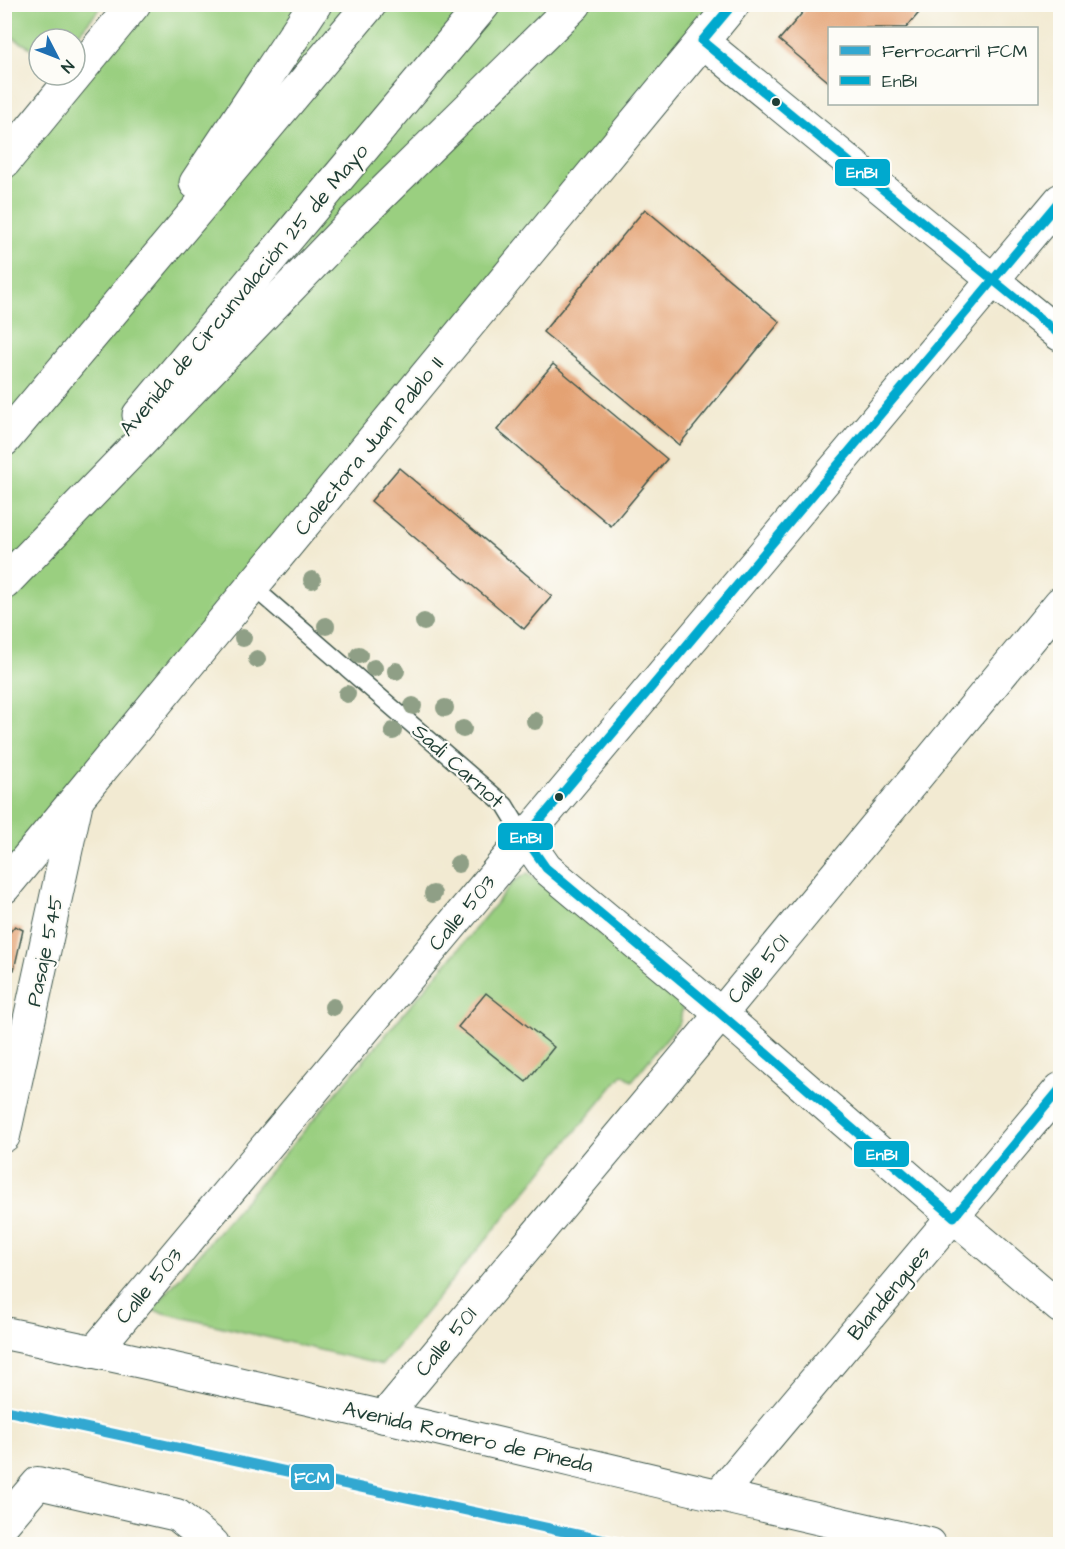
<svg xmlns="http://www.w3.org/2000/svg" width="1065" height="1549" viewBox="0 0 1065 1549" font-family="'Architects Daughter',sans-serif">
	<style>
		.green { fill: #9acf80; stroke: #5c865a; stroke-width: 1.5 }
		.building { fill: #e4a273 }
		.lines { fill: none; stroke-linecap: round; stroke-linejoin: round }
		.service-casing { stroke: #3f574c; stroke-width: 19 }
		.minor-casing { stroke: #3f574c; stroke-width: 34 }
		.secondary-casing { stroke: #3f574c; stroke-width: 35 }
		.motorway-casing { stroke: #3f574c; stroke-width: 35 }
		.service { stroke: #fff; stroke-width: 16 }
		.minor { stroke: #fff; stroke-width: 32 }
		.secondary { stroke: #fff; stroke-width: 33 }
		.motorway { stroke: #fff; stroke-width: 33 }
		.bus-1-casing { stroke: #fdfcf7; stroke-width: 14 }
		.bus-1 { stroke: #00a9ce; stroke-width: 9 }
		.rail-1-casing { stroke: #fdfcf7; stroke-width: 15 }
		.rail-1 { stroke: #33a8d1; stroke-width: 10 }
		.tree { fill: #8f9f86 }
		.bus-dot { fill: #1f3d34; stroke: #fdfcf7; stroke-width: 2 }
		.labels { text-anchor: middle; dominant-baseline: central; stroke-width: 4.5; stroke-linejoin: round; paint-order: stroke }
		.street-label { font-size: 21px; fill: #1f3d34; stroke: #fdfcf7 }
		.line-badge { stroke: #fdfcf7; stroke-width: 2 }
		.badge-label { font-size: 16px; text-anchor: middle; font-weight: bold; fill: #fff }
	</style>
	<rect width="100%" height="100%" fill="#fdfcf7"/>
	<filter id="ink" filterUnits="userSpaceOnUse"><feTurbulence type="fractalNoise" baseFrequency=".0167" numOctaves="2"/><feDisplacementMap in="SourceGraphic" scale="12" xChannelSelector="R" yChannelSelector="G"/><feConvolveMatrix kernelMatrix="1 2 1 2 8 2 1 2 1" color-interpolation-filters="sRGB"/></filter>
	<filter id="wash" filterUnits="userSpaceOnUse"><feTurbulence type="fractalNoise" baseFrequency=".008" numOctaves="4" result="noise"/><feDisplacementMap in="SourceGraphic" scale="24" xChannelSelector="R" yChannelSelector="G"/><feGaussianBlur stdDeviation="1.35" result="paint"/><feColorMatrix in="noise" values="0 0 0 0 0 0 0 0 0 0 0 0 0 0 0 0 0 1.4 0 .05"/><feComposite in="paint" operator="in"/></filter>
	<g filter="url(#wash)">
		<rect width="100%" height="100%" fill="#f2ead2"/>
		<!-- green -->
		<g class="green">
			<polygon points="4,5 5,4 103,5 74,39 39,39 39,53 5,33"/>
			<polygon points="134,5 733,5 5,887 5,162"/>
			<polygon points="528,873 683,1003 680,1022 632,1081 623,1074 382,1365 152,1310 461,946 514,881"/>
		</g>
		<g id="blocks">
			<!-- building -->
			<g class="building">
				<polygon points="810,4 918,4 923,8 906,28 830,28 830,83 779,40"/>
				<polygon points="645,209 780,322 679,445 543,332"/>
				<polygon points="553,364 667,459 611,526 497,430"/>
				<polygon points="399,468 552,596 524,629 371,501"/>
				<polygon points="15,926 23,930 14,970 4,965 4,939"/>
				<polygon points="486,993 554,1047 526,1082 458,1027"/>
			</g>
		</g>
	</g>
	<g filter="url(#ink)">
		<use href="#blocks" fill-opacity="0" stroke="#3f574c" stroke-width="1.5"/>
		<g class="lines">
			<defs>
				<polyline id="service" points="253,587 505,805 525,838"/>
				<g id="minor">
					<polyline points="702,41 1060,335"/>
					<polyline points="525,838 546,868 721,1014 954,1217 1060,1307"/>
					<polyline points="4,1136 77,801"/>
					<path d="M4 1333C315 1396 621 1475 930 1544"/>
					<polyline points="94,1352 1060,200"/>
					<polyline points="384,1417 721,1014 1060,603"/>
					<polyline points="718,1496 1060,1089"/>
					<polyline points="4,1523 38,1483 177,1515 213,1544"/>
				</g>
				<g id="secondary">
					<polyline points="4,162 134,4"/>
					<polyline points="4,887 733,4"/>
				</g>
				<g id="motorway">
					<polyline points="196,183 315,4"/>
					<polyline points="139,415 484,4"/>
					<polyline points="4,440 370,4"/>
					<polyline points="4,583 360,215 575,4"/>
				</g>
			</defs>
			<!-- service casing -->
			<use href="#service" class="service-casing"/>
			<!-- minor casing -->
			<use href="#minor" class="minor-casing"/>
			<!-- secondary casing -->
			<use href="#secondary" class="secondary-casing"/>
			<!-- motorway casing -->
			<use href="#motorway" class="motorway-casing"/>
			<!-- service -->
			<use href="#service" class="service"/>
			<!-- minor -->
			<use href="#minor" class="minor"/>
			<!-- secondary -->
			<use href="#secondary" class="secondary"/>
			<!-- motorway -->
			<use href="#motorway" class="motorway"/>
			<defs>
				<g id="bus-1">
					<polyline points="733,4 702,41 1060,335"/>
					<polyline points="1060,200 525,838 546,868 721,1014 954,1217 1060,1089"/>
				</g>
			</defs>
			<!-- bus-1 casing -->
			<use href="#bus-1" class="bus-1-casing"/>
			<!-- bus-1 -->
			<use href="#bus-1" class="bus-1"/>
			<defs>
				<polyline id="rail-1" points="4,1410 621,1544"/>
			</defs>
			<!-- rail-1 casing -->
			<use href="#rail-1" class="rail-1-casing"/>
			<!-- rail-1 -->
			<use href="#rail-1" class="rail-1"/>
		</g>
		<!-- trees -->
		<g class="tree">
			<circle cx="312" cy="580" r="9"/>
			<circle cx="424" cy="622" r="9"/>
			<circle cx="326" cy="626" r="9"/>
			<circle cx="243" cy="638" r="9"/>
			<circle cx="359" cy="655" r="9"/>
			<circle cx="257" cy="659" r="9"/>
			<circle cx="374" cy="668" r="9"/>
			<circle cx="396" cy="671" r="9"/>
			<circle cx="347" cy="694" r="9"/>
			<circle cx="413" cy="706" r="9"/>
			<circle cx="445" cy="708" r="9"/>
			<circle cx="535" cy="721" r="9"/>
			<circle cx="463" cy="729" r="9"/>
			<circle cx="393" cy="731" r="9"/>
			<circle cx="458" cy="864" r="9"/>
			<circle cx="433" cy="894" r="9"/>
			<circle cx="333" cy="1007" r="9"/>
		</g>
	</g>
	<!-- markers -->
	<g class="bus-dot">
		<circle cx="776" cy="102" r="5"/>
		<circle cx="559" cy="797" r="5"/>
	</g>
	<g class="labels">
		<!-- street labels -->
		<g class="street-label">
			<text transform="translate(244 290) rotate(-50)">Avenida de Circunvalación 25 de Mayo</text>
			<text transform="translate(369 446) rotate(-51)">Colectora Juan Pablo II</text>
			<text transform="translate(458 766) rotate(42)">Sadi Carnot</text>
			<text transform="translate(462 913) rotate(-50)">Calle 503</text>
			<text transform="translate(45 951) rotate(-78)">Pasaje 545</text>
			<text transform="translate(758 969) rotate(-50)">Calle 501</text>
			<text transform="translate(149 1286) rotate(-50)">Calle 503</text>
			<text transform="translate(889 1293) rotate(-50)">Blandengues</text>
			<text transform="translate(446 1342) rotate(-50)">Calle 501</text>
			<text transform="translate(468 1437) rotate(13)">Avenida Romero de Pineda</text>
		</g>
	</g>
	<g class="line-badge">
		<rect x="834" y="158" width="57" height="29" rx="6" fill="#00a9ce"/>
		<rect x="497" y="822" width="57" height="29" rx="6" fill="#00a9ce"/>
		<rect x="853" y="1140" width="57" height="28" rx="6" fill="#00a9ce"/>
		<rect x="290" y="1463" width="45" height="28" rx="6" fill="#33a8d1"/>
	</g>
	<g class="badge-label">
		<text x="862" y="178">EnBI</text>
		<text x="526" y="843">EnBI</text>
		<text x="882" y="1160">EnBI</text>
		<text x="312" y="1483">FCM</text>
	</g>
	<!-- margin -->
	<rect width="1065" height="1549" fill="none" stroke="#fdfcf7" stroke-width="24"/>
	<!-- legend -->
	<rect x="828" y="27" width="210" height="78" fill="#fdfcf7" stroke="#a4b0a9" stroke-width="1.5"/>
	<rect x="840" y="46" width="30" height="9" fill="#33a8d1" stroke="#a4b0a9" stroke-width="1.5"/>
	<text x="882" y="57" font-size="18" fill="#1f3d34">Ferrocarril FCM</text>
	<rect x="840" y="76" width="30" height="9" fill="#00a9ce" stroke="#a4b0a9" stroke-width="1.5"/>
	<text x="882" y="87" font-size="18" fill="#1f3d34">EnBI</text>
	<!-- north arrow -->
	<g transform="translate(57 57) rotate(132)"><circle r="28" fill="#fdfcf7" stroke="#a4b0a9" stroke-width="1.5"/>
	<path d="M0-4.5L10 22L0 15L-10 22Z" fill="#1f6fb2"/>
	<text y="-9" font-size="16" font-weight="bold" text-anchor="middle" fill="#1f3d34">N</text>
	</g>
</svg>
